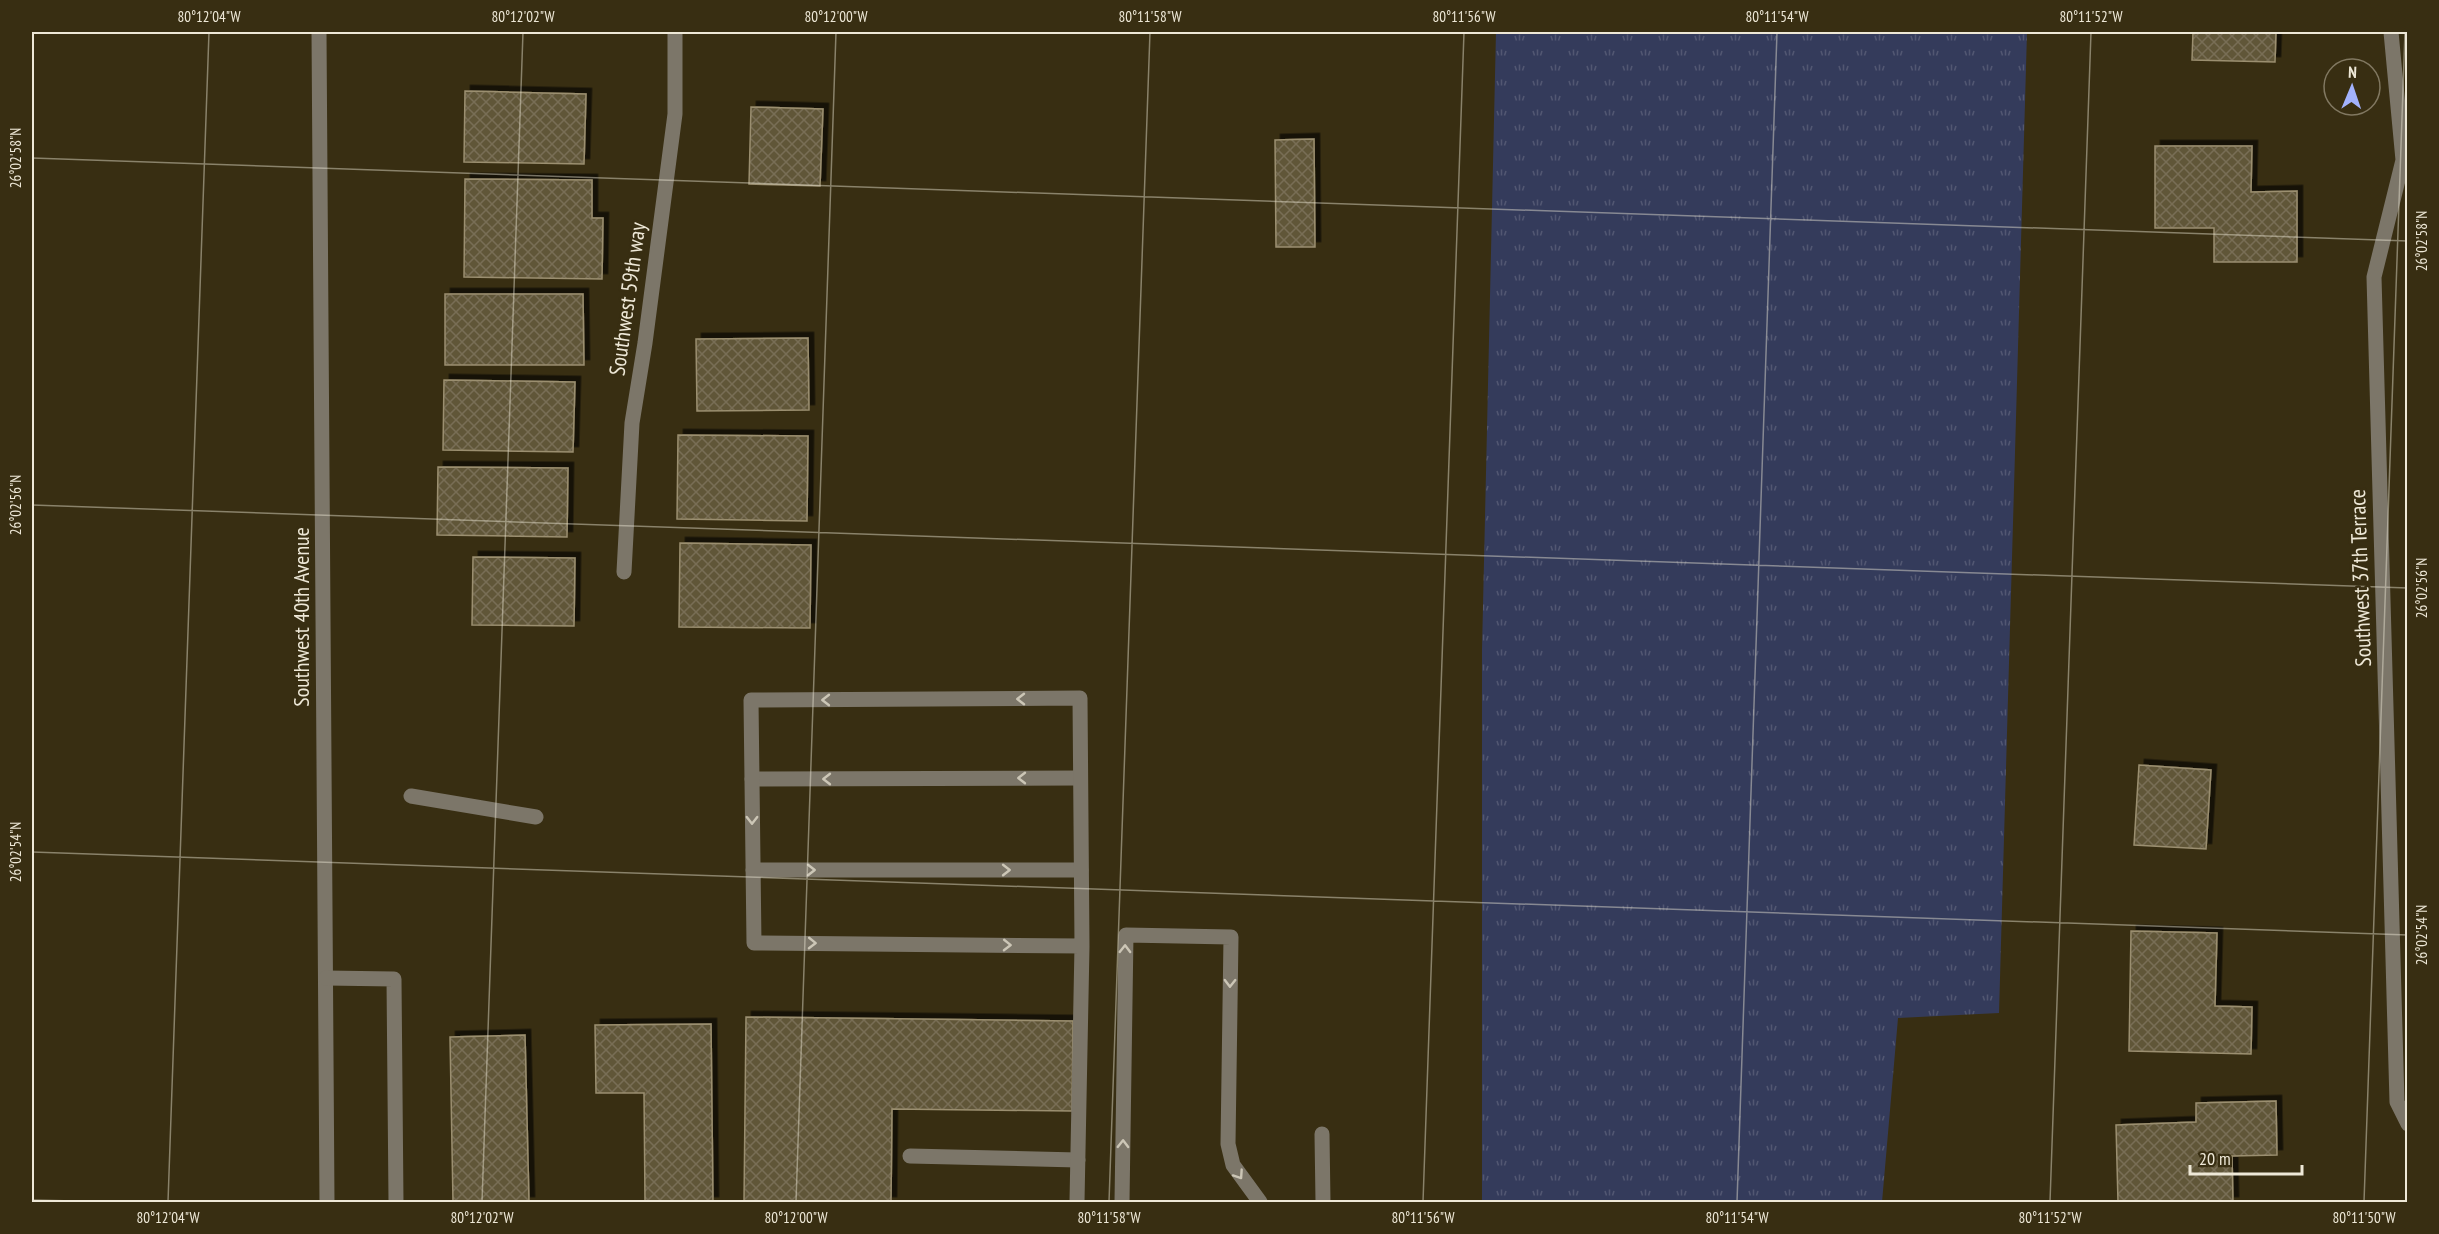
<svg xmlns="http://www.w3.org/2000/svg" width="2439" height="1234" viewBox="0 0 2439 1234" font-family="'PT Sans Narrow',sans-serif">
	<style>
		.grass { fill: url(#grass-tufts) }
		.building { fill: url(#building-cross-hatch); stroke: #9b8f70; stroke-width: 1.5; filter: url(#shadow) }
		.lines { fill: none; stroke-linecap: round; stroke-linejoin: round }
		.minor { stroke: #7c7669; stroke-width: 15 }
		.oneway { stroke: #ccc6b6 }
		.ticks { fill: none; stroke: #eee8d7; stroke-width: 1.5; stroke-opacity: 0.45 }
		.labels { text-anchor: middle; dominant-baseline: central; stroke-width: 5; stroke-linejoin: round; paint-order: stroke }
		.street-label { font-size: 22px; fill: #eee8d7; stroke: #382e12 }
		.neatline { fill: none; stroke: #eee8d7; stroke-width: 2 }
		.ticks-label { font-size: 15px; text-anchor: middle; fill: #eee8d7 }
	</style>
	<defs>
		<pattern id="grass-tufts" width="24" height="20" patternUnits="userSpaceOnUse" patternTransform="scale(1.5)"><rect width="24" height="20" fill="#343b5b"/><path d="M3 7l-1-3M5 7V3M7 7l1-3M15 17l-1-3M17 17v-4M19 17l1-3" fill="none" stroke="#525772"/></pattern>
		<pattern id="building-cross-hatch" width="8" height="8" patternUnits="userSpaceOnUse" patternTransform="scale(1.5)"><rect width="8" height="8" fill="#615639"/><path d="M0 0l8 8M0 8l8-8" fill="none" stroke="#786e55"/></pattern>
		<filter id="shadow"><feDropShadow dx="5.5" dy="-5.5" stdDeviation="0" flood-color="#0009"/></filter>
	</defs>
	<rect width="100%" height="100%" fill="#382e12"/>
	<!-- grass -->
	<polygon class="grass" points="1496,32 2027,32 1999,1013 1898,1018 1882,1202 1482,1202 1482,650"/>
	<!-- building -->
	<g class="building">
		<polygon points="2193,32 2276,32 2275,62 2192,60"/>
		<polygon points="465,91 586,94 584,164 464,162"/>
		<polygon points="751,107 823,109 820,186 749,184"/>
		<polygon points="1314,139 1315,247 1276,247 1275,140"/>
		<polygon points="2155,146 2252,146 2251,192 2297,191 2297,262 2214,262 2214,228 2155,228"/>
		<polygon points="465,179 592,180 592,218 603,218 602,279 464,277"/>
		<polygon points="445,294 583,294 584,365 445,365"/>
		<polygon points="808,338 809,410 697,411 696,339"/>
		<polygon points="444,380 575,382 573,452 443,450"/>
		<polygon points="678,435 808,436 807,521 677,519"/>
		<polygon points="438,467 568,468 567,537 437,535"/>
		<polygon points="680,543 811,545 810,628 679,627"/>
		<polygon points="473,557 575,558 574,626 472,625"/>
		<polygon points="2139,765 2211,770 2206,849 2134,845"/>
		<polygon points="2131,931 2217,933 2215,1006 2252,1007 2251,1054 2129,1051"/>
		<polygon points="746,1017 1073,1021 1072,1111 892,1109 891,1202 744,1202"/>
		<polygon points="711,1024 713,1202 645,1202 644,1093 596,1093 595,1025"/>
		<polygon points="525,1035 529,1202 453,1202 450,1037"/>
		<polygon points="2276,1101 2277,1155 2232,1156 2233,1202 2118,1202 2116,1125 2196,1122 2196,1103"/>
	</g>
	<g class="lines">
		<!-- minor -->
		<g class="minor">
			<polyline points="319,32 327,1202"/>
			<polyline points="2391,32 2403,160 2374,277 2397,1102 2408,1124"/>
			<polyline points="624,572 632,423 645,343 675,114 675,32"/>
			<polyline points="752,779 1080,778"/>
			<polyline points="411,796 536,817"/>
			<polyline points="753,870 1081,870"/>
			<polyline points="326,978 394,979 396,1202"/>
			<polyline points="1322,1134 1323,1202"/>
			<polyline points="910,1156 1078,1160"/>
			<polyline points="1077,1202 1082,946 1080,698 751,700 754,943 1082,946"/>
			<polyline points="1122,1202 1126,935 1231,937 1228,1144 1233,1165 1260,1202"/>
		</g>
	</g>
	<!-- one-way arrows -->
	<defs><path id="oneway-chevron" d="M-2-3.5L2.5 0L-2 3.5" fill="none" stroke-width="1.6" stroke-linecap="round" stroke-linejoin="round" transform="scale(1.5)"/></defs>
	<g class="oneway">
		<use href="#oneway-chevron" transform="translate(1021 699) rotate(180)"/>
		<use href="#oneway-chevron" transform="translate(826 700) rotate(180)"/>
		<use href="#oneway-chevron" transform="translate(1022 778) rotate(180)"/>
		<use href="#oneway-chevron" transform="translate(827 779) rotate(180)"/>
		<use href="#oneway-chevron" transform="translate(752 820) rotate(90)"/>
		<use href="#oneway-chevron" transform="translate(811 870)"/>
		<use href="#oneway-chevron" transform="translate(1006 870)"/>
		<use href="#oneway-chevron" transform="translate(812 943) rotate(1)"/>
		<use href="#oneway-chevron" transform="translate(1007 945) rotate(1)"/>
		<use href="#oneway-chevron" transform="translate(1125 949) rotate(-89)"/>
		<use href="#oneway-chevron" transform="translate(1230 983) rotate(91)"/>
		<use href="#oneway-chevron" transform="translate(1123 1144) rotate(-89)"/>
		<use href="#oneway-chevron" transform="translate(1239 1175) rotate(56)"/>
	</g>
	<!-- ticks -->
	<path class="ticks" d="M32 158 2408 241M32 505 2408 588M32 852 2408 935M32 1200 117 1202M168 1202 209 32M482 1202 523 32M796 1202 836 32M1109 1202 1150 32M1423 1202 1464 32M1737 1202 1777 32M2050 1202 2091 32M2364 1202 2405 32"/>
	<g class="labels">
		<!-- street labels -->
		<g class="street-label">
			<text transform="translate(627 299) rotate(-82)">Southwest 59th way</text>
			<text transform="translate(2360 578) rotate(-92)">Southwest 37th Terrace</text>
			<text transform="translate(301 617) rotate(-90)">Southwest 40th Avenue</text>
		</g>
	</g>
	<!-- border -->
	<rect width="2439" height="1234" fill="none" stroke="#382e12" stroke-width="66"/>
	<!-- north arrow -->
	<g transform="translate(2352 87) rotate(2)"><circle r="28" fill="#382e12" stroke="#817861" stroke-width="1.5"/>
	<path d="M0-4.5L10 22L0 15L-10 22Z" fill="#a2b2fd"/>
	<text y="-9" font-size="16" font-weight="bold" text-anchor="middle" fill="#eee8d7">N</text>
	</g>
	<!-- scale -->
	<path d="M2190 1165v9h112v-9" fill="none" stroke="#eee8d7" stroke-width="3"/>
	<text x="2199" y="1165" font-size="18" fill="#eee8d7" stroke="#382e12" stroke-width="4.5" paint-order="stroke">20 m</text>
	<rect x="33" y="33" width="2373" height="1168" class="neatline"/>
	<g class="ticks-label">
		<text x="209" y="22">80°12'04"W</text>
		<text x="523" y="22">80°12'02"W</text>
		<text x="836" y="22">80°12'00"W</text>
		<text x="1150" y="22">80°11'58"W</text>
		<text x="1464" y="22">80°11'56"W</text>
		<text x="1777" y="22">80°11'54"W</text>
		<text x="2091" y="22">80°11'52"W</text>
		<text transform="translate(16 158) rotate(-90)" y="5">26°02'58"N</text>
		<text transform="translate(2422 241) rotate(-90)" y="5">26°02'58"N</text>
		<text transform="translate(16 505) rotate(-90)" y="5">26°02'56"N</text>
		<text transform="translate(2422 588) rotate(-90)" y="5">26°02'56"N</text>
		<text transform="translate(16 852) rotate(-90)" y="5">26°02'54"N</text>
		<text transform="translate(2422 935) rotate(-90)" y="5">26°02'54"N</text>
		<text x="168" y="1223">80°12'04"W</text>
		<text x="482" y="1223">80°12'02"W</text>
		<text x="796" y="1223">80°12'00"W</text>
		<text x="1109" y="1223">80°11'58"W</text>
		<text x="1423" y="1223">80°11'56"W</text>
		<text x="1737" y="1223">80°11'54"W</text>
		<text x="2050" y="1223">80°11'52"W</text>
		<text x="2364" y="1223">80°11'50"W</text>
	</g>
</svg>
